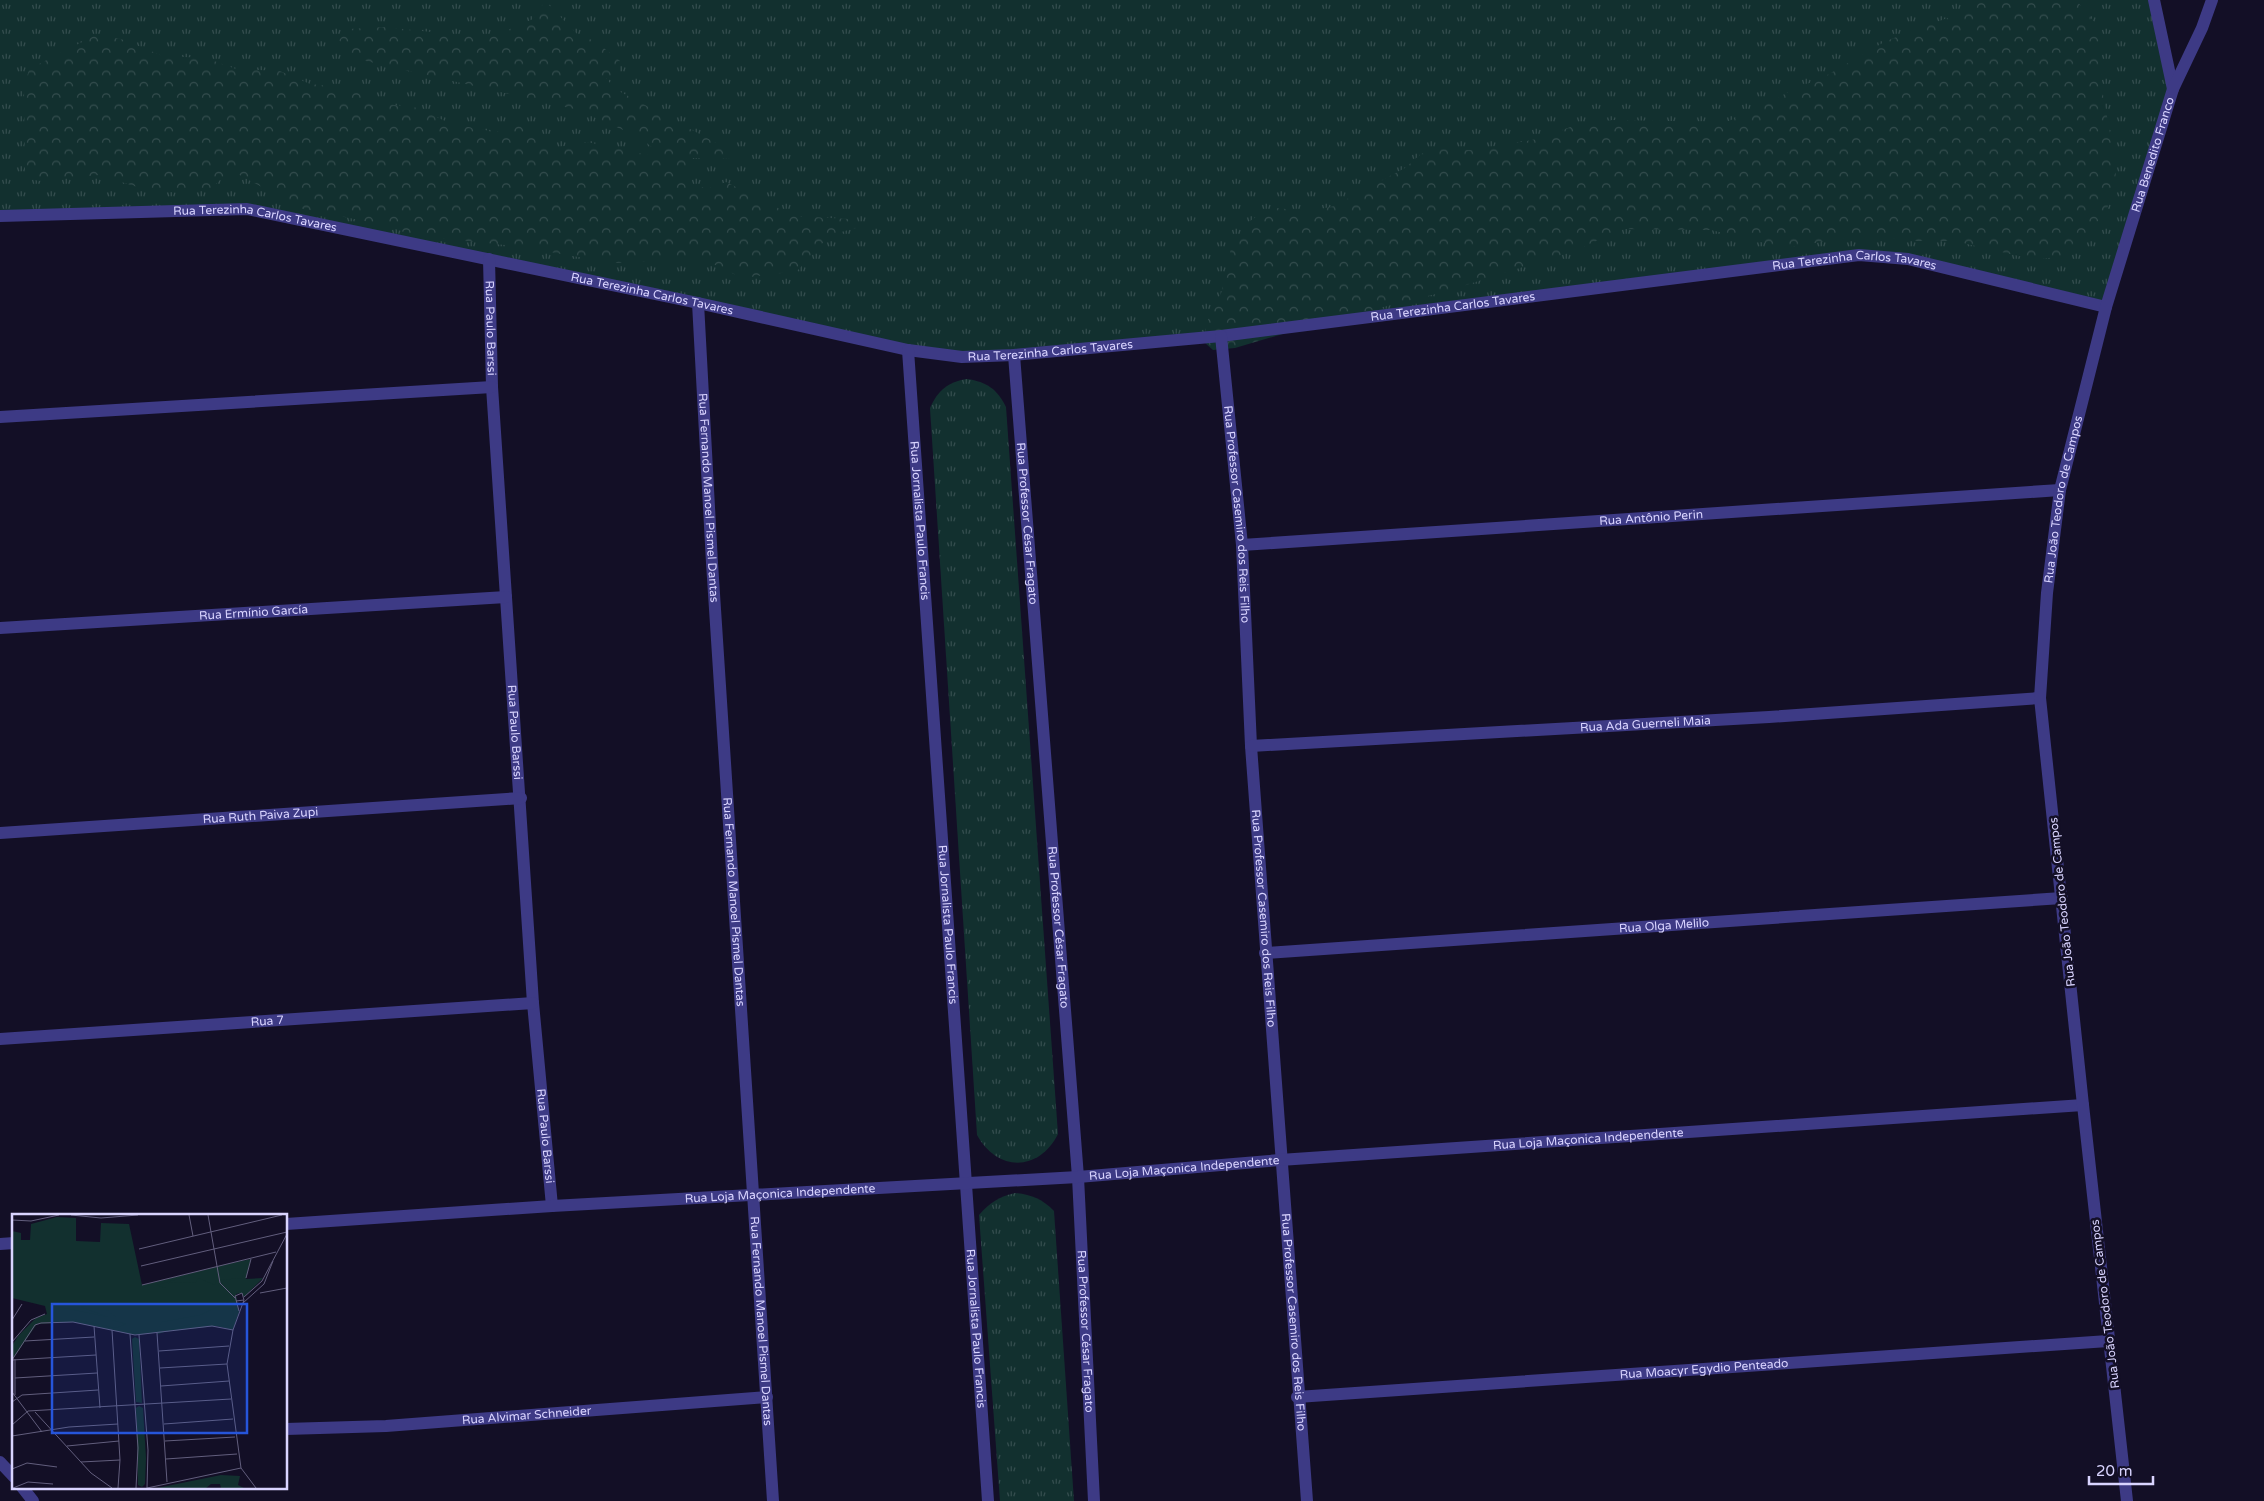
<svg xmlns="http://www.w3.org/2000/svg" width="2264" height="1501" viewBox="0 0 2264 1501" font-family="'Varela Round',sans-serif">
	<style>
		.grass { fill: url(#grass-tufts) }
		.forest { fill: url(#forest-crowns) }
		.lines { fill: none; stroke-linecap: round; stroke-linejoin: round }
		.minor { stroke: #3d3a85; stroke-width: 12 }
		.labels { text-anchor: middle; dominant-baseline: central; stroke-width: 5; stroke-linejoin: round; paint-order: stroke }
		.street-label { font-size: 12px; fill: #d9d4ff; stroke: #130f26 }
		.inset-road { fill: none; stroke: #625e7d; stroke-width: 1 }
		.view { fill: #2655da; fill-opacity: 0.15; stroke: #2655da; stroke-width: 2.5 }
		.inset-edge { fill: none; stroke: #d9d4ff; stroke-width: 2.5 }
	</style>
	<defs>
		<pattern id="grass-tufts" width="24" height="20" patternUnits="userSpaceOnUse" patternTransform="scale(1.25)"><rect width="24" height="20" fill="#12302f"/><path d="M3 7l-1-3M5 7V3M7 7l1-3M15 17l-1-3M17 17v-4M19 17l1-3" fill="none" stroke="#344d4e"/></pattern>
		<pattern id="forest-crowns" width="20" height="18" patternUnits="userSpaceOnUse" patternTransform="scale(1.25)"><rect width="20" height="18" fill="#12302f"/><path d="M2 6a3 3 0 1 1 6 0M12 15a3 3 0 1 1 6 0" fill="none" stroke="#344d4e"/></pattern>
	</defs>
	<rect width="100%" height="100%" fill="#130f26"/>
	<!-- grass -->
	<g class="grass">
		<polygon points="0,0 2154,0 2173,89 2106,307 1882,256 1221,336 962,357 247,209 0,216"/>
		<path d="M967 379C987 382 997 389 1006 407L1058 1134C1039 1172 997 1172 977 1135L930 408C938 390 948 382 967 379Z"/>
		<path d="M1015 1193C1032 1195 1042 1199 1054 1211L1074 1501H1000L979 1215C990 1202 999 1197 1015 1193Z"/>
	</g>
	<!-- forest -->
	<g class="forest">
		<polygon points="1985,0 2076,0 2100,29 2102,89 2116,166 2115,188 2106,211 2081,242 2062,256 2036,260 1954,241 1907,241 1869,234 1785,248 1711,230 1622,229 1577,250 1444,292 1367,311 1324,314 1286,333 1235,348 1213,350 1205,343 1206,324 1222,291 1231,248 1247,223 1265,211 1278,208 1307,212 1334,206 1405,168 1421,154 1433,149 1472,150 1510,144 1542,138 1573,126 1612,120 1726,122 1758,109 1790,91 1822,78 1886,41 1950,17"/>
		<polygon points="545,1 578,35 595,41 620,61 620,72 606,78 615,89 739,155 733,159 692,158 687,175 693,184 707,189 726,182 794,216 849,219 856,221 856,228 830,235 797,271 742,278 703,259 613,263 515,246 415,236 384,225 300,208 236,173 227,173 212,188 186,193 150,191 99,175 38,181 25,176 24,89 29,69 96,35 121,39 163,56 206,58 236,69 280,71 310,84 365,90 385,104 414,107 452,124 496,132 522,123 530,127 537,143 549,149 587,142 653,156 653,148 639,137 578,110 366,61 349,53 339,40 349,29 384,27 489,38 533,19"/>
	</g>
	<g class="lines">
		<!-- minor -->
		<g class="minor">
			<polyline points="2154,0 2173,89"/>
			<path id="s1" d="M0 216 247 209 698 303 908 350 962 357 1014 355 1221 336 1859 255 1908 259 2106 307"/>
			<path id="s2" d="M489 259 492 387 533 1003 552 1206"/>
			<path id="s3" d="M698 303 712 563 773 1501"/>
			<path id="s4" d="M1221 336 1242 545 1251 746 1307 1501"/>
			<path id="s5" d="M908 350 988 1501"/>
			<path id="s6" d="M1014 355 1078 1177 1094 1501"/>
			<polyline points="0,417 492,387"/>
			<path id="s7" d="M1242 545 2060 490"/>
			<path id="s8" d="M0 628 506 597"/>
			<path id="s9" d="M1251 746 1769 717 2040 698"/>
			<path id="s10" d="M0 833 521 798"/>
			<path id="s11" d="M1265 953 2062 898"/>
			<path id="s12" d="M0 1039 533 1003"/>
			<path id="s13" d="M286 1224 552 1206 1078 1177 1280 1160 2083 1105"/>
			<polyline points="0,1244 14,1243"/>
			<path id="s14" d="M1297 1397 2108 1341"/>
			<path id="s15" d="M286 1429 386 1426 767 1397"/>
			<polyline points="0,1462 14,1477"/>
			<polyline points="22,1487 33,1501"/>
			<path id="s16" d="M2127 1501 2083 1105 2040 698 2047 593 2060 490 2106 307 2173 89 2202 28 2212 0"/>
		</g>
	</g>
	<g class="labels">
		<!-- street labels -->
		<g class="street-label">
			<text stroke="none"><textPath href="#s16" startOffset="1365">Rua Benedito Franco</textPath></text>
			<text stroke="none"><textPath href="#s1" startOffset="256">Rua Terezinha Carlos Tavares</textPath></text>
			<text stroke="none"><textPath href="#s1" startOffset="1876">Rua Terezinha Carlos Tavares</textPath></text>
			<text stroke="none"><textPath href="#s1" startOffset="661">Rua Terezinha Carlos Tavares</textPath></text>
			<text stroke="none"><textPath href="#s1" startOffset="1471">Rua Terezinha Carlos Tavares</textPath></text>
			<text stroke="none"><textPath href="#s2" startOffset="69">Rua Paulo Barssi</textPath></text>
			<text stroke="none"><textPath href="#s1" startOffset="1066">Rua Terezinha Carlos Tavares</textPath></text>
			<text stroke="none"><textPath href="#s3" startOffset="195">Rua Fernando Manoel Pismel Dantas</textPath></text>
			<text stroke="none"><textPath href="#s16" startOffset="1008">Rua João Teodoro de Campos</textPath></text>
			<text stroke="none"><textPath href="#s4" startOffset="179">Rua Professor Casemiro dos Reis Filho</textPath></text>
			<text stroke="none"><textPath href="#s7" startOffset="410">Rua Antônio Perin</textPath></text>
			<text stroke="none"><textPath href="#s5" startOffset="171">Rua Jornalista Paulo Francis</textPath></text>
			<text stroke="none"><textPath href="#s6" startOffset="169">Rua Professor César Fragato</textPath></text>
			<text stroke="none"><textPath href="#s8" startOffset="254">Rua Ermínio García</textPath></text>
			<text stroke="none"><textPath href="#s9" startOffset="395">Rua Ada Guerneli Maia</textPath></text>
			<text stroke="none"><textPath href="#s2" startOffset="474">Rua Paulo Barssi</textPath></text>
			<text stroke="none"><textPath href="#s10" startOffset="261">Rua Ruth Paiva Zupi</textPath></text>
			<text stroke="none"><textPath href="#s3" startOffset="600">Rua Fernando Manoel Pismel Dantas</textPath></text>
			<text transform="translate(2062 902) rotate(-96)">Rua João Teodoro de Campos</text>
			<text stroke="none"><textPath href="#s4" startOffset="584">Rua Professor Casemiro dos Reis Filho</textPath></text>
			<text stroke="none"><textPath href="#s5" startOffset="576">Rua Jornalista Paulo Francis</textPath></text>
			<text stroke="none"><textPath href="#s11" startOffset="400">Rua Olga Melilo</textPath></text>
			<text stroke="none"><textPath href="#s6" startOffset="574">Rua Professor César Fragato</textPath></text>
			<text stroke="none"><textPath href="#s12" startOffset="268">Rua 7</textPath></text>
			<text stroke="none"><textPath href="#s2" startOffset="879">Rua Paulo Barssi</textPath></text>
			<text stroke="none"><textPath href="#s13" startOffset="1305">Rua Loja Maçonica Independente</textPath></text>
			<text stroke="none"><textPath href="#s13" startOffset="900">Rua Loja Maçonica Independente</textPath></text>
			<text stroke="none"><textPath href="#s13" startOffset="495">Rua Loja Maçonica Independente</textPath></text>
			<text transform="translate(2105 1304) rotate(-97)">Rua João Teodoro de Campos</text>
			<text stroke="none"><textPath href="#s3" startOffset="1020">Rua Fernando Manoel Pismel Dantas</textPath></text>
			<text stroke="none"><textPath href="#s4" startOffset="989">Rua Professor Casemiro dos Reis Filho</textPath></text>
			<text stroke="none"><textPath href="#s5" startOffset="981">Rua Jornalista Paulo Francis</textPath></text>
			<text stroke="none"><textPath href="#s6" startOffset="979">Rua Professor César Fragato</textPath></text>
			<text stroke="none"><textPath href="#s14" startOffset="408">Rua Moacyr Egydio Penteado</textPath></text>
			<text stroke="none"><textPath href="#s15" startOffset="241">Rua Alvimar Schneider</textPath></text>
		</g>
	</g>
	<!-- overview -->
	<g transform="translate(12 1214)">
		<rect width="275" height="275" fill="#130f26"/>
		<path d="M45 3 64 4V27L88 28 89 9 117 10 130 71 204 53 236 57 234 65 251 64 232 83 229 79 224 80 227 98 221 116 204 112 123 121 61 108 25 110 0 146V132L6 122 24 104 35 100 33 92 0 84V17L9 19V26H18L19 10ZM123 123 127 125 130 189 124 188 120 125ZM127 192 131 194 134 244 133 270 130 273 126 271 124 194Z" fill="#12302f"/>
		<path d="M200 55 205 59 203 71 186 64 184 68 157 69 153 74 145 71ZM216 88 220 93 222 104 217 112 179 110 146 120 144 118 150 108 188 101ZM87 90 104 103 100 106 114 110 104 114 60 105H42L43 96 48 93 96 103 69 93ZM209 261 228 262 226 271 232 274H209L208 270H199L194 274H145Z" fill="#12302f"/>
		<path d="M239 45 236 57H232L230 64 208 66 206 52Z" fill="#12302f"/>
		<path class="inset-road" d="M59 1 89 4 126 1M177 1 181 22M196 1 208 69 223 84M0 6 19 7 47 1M127 35 270 1M129 52 275 18M234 64 239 45M130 71 264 38M248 79 275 74M232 83 250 67 275 20M224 87 232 86 230 79 223 82 227 97M231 89 252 70 261 47M0 106 10 90M82 112 88 194M100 116 108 246 106 274M145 119 155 268M118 120 126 234 124 274M127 121 136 236 135 274M13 127 82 123M0 128 19 106 33 100M147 137 217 132M3 145V181M0 146 23 111 29 109 61 108 123 121 200 112 221 116M0 146 84 141M148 154 215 150M3 164 85 159M149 172 217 167M0 178 30 218M0 188 10 181 86 176M16 197 219 185M23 198 79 259 100 274M152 210 221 205M0 211 16 197M0 222 57 213 106 210M153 227 223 223M55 232 107 227M154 245 225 240M69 248 108 246M229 254 215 150 221 116 232 86M229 254 244 274M0 255 15 249 45 253M1 274 16 268 41 270M135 274 229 254"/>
		<path class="view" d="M40 90H235V219H40Z"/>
		<rect width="275" height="275" class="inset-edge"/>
	</g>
	<!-- scale -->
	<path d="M2089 1476v8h64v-8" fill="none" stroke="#d9d4ff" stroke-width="2.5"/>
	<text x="2096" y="1476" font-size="15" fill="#d9d4ff" stroke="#130f26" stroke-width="4" paint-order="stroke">20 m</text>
</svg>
